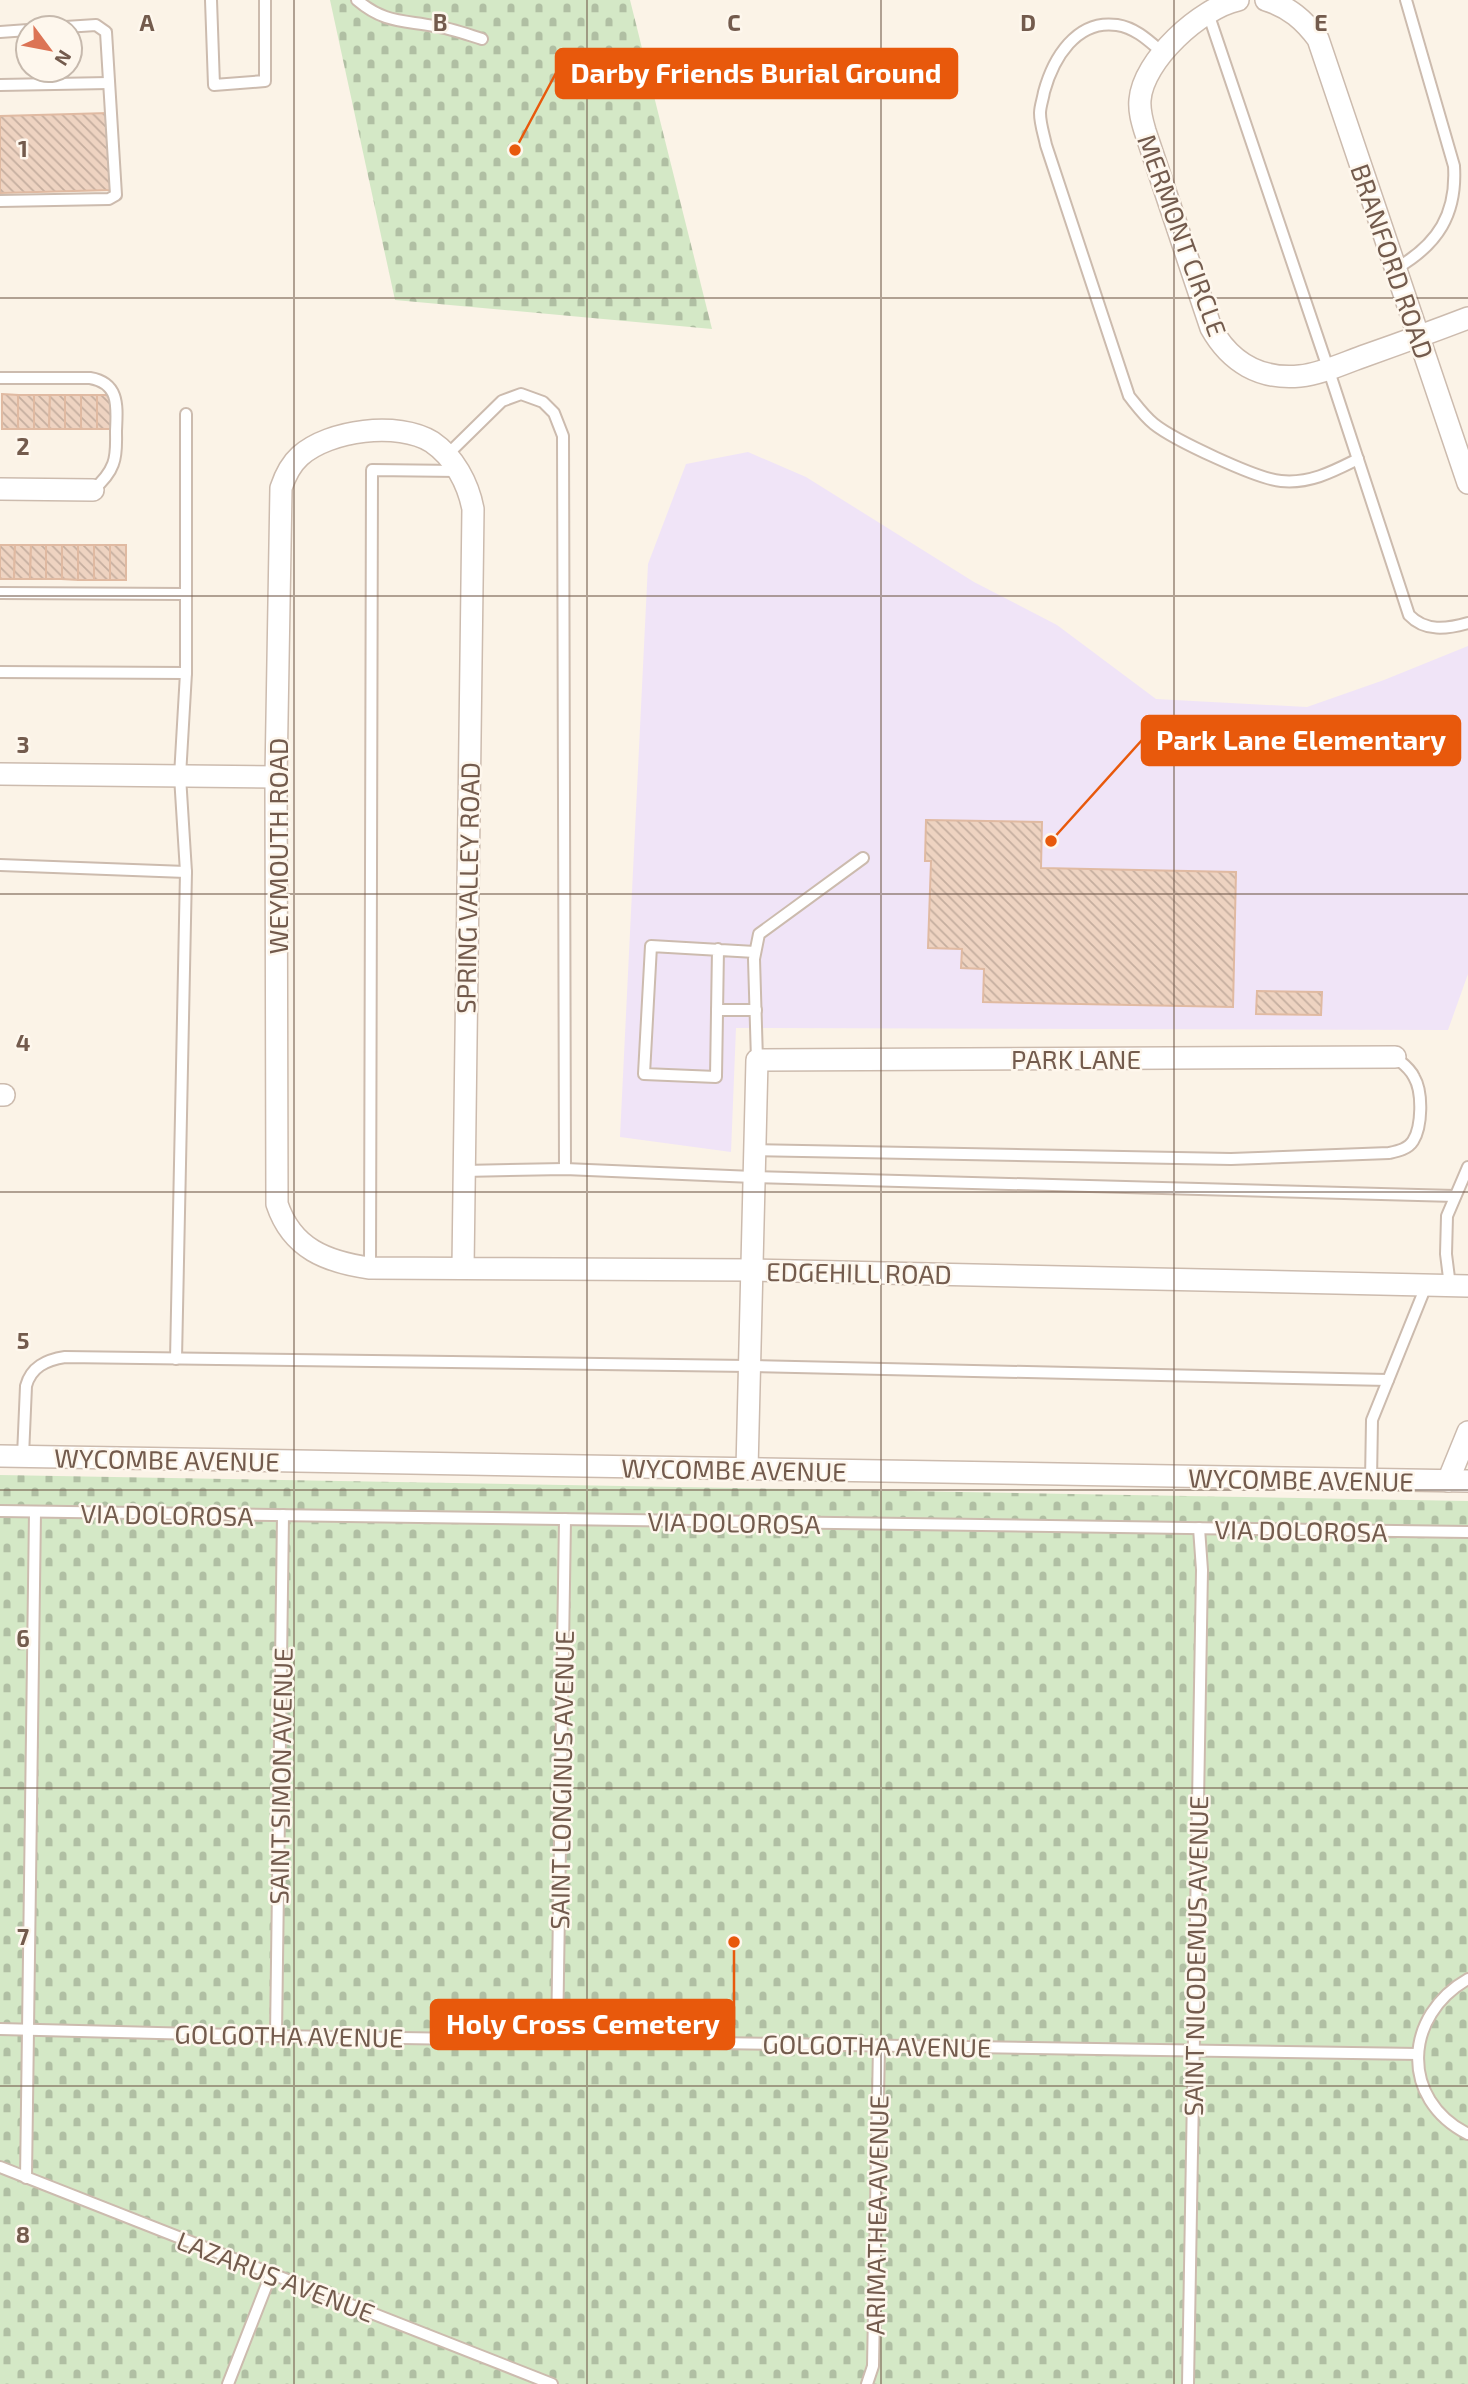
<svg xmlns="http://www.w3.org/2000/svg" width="1468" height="2384" viewBox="0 0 1468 2384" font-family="'Exo 2',sans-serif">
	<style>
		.education { fill: #f0e4f7 }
		.cemetery { fill: url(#cemetery-stones) }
		.building { fill: url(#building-back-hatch); stroke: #e0baa2; stroke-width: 2 }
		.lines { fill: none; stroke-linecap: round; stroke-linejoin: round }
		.lane-casing { stroke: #ccbbae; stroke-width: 14 }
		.street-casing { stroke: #ccbbae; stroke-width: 24 }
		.lane { stroke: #fff; stroke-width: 10 }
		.street { stroke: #fff; stroke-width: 21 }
		.grid { fill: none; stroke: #735b4d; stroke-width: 2; stroke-opacity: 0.55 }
		.labels { text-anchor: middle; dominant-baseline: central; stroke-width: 5; stroke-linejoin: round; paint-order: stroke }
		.street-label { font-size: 26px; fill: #735b4d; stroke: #fef7ed }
		.grid-label { font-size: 23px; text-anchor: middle; font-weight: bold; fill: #735b4d; stroke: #fef7ed; stroke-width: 5; stroke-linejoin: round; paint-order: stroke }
		.leader { fill: none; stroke: #e8590c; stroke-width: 2.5 }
		.callout-dot { fill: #e8590c; stroke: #fef7ed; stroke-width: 2.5 }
		.callout { fill: #e8590c; stroke: #e8590c; stroke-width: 2.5 }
		.callout-label { font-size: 28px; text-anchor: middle; font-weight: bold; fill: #fff }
	</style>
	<defs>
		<pattern id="cemetery-stones" width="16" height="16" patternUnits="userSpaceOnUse" patternTransform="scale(1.75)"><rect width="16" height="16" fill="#d4e8c6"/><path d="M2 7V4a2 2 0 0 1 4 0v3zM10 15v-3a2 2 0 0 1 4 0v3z" fill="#b0bfa3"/></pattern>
		<pattern id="building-back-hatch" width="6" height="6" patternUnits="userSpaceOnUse" patternTransform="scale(1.75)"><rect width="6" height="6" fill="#eed3c1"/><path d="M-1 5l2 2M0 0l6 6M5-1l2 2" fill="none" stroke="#c5ae9f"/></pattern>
	</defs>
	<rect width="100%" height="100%" fill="#fbf3e7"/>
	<!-- education -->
	<polygon class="education" points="748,452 806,477 974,582 1057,625 1156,699 1307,707 1384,680 1468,646 1468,974 1448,1030 736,1028 731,1152 620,1137 648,564 686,464"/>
	<!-- cemetery -->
	<g class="cemetery">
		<polygon points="330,0 630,0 712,329 395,300"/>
		<polygon points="0,1475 1468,1501 1468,2384 0,2384"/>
	</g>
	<!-- building -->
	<g class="building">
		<polygon points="108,113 110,190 0,193 0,116"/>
		<polygon points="2,394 18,395 18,429 2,429"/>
		<rect x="18" y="395" width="16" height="34"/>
		<polygon points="34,395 50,395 49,429 34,429"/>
		<polygon points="50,395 65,395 65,429 49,429"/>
		<rect x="65" y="395" width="16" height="34"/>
		<rect x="81" y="395" width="16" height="34"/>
		<rect x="97" y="395" width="16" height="34"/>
		<polygon points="0,545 15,545 14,579 0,579"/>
		<polygon points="15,545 31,545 30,579 14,579"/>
		<polygon points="31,545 46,545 46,579 30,579"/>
		<rect x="46" y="545" width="16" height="34"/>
		<polygon points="62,545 78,545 78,580 62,579"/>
		<rect x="78" y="545" width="16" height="35"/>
		<rect x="94" y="545" width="16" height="35"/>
		<rect x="110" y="545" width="16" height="35"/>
		<polygon points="926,820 1042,822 1041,868 1236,872 1233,1007 983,1002 984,969 961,968 962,949 928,948 931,861 925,861"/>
		<polygon points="1257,991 1322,992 1321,1015 1256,1014"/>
	</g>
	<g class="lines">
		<defs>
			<g id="lane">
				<polyline points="211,0 214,85 265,81 265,0"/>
				<path d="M357 0C384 23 402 20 434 26 450 28 466 34 482 39"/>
				<path d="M1208 13 1328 368 1409 615C1425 632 1447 629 1468 623"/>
				<polyline points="0,32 28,30"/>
				<path d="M1163 53C1149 41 1136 28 1117 25 1076 19 1053 59 1044 92 1043 99 1040 106 1040 113 1040 124 1044 135 1046 145L1129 396C1137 406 1144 416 1154 424 1174 440 1257 479 1281 481 1310 484 1334 471 1358 459"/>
				<polyline points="0,85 109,83"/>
				<polyline points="0,201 109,199 116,195 106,32 96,25 50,28"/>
				<path d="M1397 268C1438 244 1457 214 1454 166L1406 0"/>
				<path d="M0 378H90C120 383 117 407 116 431 116 442 117 454 113 464 109 475 101 483 93 490"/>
				<polyline points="446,456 502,401 521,394 543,402 554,413 563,436 565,1169"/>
				<polyline points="0,593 185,594"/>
				<polyline points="0,672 186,673"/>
				<polyline points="0,865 186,872"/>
				<polyline points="718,949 716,1077 644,1074 651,946 755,952"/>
				<polyline points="717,1010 756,1010"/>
				<polyline points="757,1060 754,959 759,934 863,858"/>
				<path d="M754 1150 1231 1159 1389 1153C1398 1151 1408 1149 1413 1141 1422 1127 1423 1092 1414 1077 1410 1068 1402 1063 1395 1057"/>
				<polyline points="463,1171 565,1169 753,1177 1455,1196"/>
				<polyline points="370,1268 372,470 459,471"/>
				<polyline points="1450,1286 1446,1254 1447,1216 1468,1167"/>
				<polyline points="176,1359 186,872 180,776 186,673 186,414"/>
				<path d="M23 1456 26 1386C31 1367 46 1360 65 1357L748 1366 1388 1380"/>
				<polyline points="1371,1480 1372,1420 1426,1286"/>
				<polyline points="0,1511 1468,1532"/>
				<path d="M1468 1979C1404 2015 1399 2099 1468 2134"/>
				<polyline points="0,2029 276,2036 1418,2054"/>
				<polyline points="276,2036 283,1515"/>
				<polyline points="557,2040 565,1519"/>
				<polyline points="0,2167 552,2384"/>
				<polyline points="26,2178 35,1512"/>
				<polyline points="228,2384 271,2274"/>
				<polyline points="867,2384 873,2366 879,2045"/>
				<polyline points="1188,2384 1202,1570 1199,1528"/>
			</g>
			<g id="street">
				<path d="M1238 0C1201 8 1143 60 1140 100 1139 111 1142 121 1145 131L1211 328C1230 362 1260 380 1300 376 1322 374 1346 362 1367 355 1401 343 1434 331 1468 318"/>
				<path d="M1266 0C1289 7 1304 20 1318 39L1468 483"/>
				<polyline points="0,489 93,490"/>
				<polyline points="0,774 276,777"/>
				<polyline points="0,1095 4,1095"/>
				<path d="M463 1268 473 509C468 483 454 457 432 442 398 421 329 430 300 456 290 465 285 476 281 488L276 777 277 1204C292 1249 327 1262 370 1268L752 1270 1468 1286"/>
				<polyline points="0,1456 1468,1481"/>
				<polyline points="747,1469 757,1060 1395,1057"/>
				<polyline points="1448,1481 1468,1432"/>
			</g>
		</defs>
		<!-- lane casing -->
		<use href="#lane" class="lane-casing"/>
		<!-- street casing -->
		<use href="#street" class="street-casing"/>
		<!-- lane -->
		<use href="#lane" class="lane"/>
		<!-- street -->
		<use href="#street" class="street"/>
	</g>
	<!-- grid -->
	<path class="grid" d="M294 0V2384M587 0V2384M881 0V2384M1174 0V2384M0 298H1468M0 596H1468M0 894H1468M0 1192H1468M0 1490H1468M0 1788H1468M0 2086H1468"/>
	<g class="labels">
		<!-- street labels -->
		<g class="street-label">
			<text transform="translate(1183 235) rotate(70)">MERMONT CIRCLE</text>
			<text transform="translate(1393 261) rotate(71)">BRANFORD ROAD</text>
			<text transform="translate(277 846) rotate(-90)">WEYMOUTH ROAD</text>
			<text transform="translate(467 888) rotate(-89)">SPRING VALLEY ROAD</text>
			<text x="1076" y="1058">PARK LANE</text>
			<text transform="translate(859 1272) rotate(1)">EDGEHILL ROAD</text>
			<text transform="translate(167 1459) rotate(1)">WYCOMBE AVENUE</text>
			<text transform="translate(734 1469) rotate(1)">WYCOMBE AVENUE</text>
			<text transform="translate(1301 1479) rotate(1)">WYCOMBE AVENUE</text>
			<text transform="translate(167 1514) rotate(1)">VIA DOLOROSA</text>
			<text transform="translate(734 1522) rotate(1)">VIA DOLOROSA</text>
			<text transform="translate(1301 1530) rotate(1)">VIA DOLOROSA</text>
			<text transform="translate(280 1776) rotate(-89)">SAINT SIMON AVENUE</text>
			<text transform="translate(561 1780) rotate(-89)">SAINT LONGINUS AVENUE</text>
			<text transform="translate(1195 1956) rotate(-89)">SAINT NICODEMUS AVENUE</text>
			<text transform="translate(289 2035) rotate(1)">GOLGOTHA AVENUE</text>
			<text transform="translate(877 2045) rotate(1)">GOLGOTHA AVENUE</text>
			<text transform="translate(876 2215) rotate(-89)">ARIMATHEA AVENUE</text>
			<text transform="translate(276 2276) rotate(21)">LAZARUS AVENUE</text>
		</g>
	</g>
	<g class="grid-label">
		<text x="147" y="31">A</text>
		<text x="440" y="31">B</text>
		<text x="734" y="31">C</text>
		<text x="1028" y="31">D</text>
		<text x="1321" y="31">E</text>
		<text x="23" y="157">1</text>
		<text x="23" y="455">2</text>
		<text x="23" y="753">3</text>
		<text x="23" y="1051">4</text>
		<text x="23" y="1349">5</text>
		<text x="23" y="1647">6</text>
		<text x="23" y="1945">7</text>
		<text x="23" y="2243">8</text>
	</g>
	<!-- callouts -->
	<path class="leader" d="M515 150L556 73M1051 841L1142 740M734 1942L734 2025"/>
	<g class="callout-dot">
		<circle cx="515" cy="150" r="7"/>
		<circle cx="1051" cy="841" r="7"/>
		<circle cx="734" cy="1942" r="7"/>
	</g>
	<g class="callout">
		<rect x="556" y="49" width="401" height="49" rx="7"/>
		<rect x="1142" y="716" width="318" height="49" rx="7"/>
		<rect x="431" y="2000" width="303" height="49" rx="7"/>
	</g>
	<g class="callout-label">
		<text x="756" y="83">Darby Friends Burial Ground</text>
		<text x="1301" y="750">Park Lane Elementary</text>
		<text x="583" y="2034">Holy Cross Cemetery</text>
	</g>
	<!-- north arrow -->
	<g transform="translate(49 49) rotate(122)"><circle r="33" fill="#fef7ed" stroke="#c6b9ad" stroke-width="2"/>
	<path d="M0-5L12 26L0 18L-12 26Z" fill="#dc7455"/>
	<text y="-10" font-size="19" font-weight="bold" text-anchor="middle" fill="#735b4d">N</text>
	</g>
</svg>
